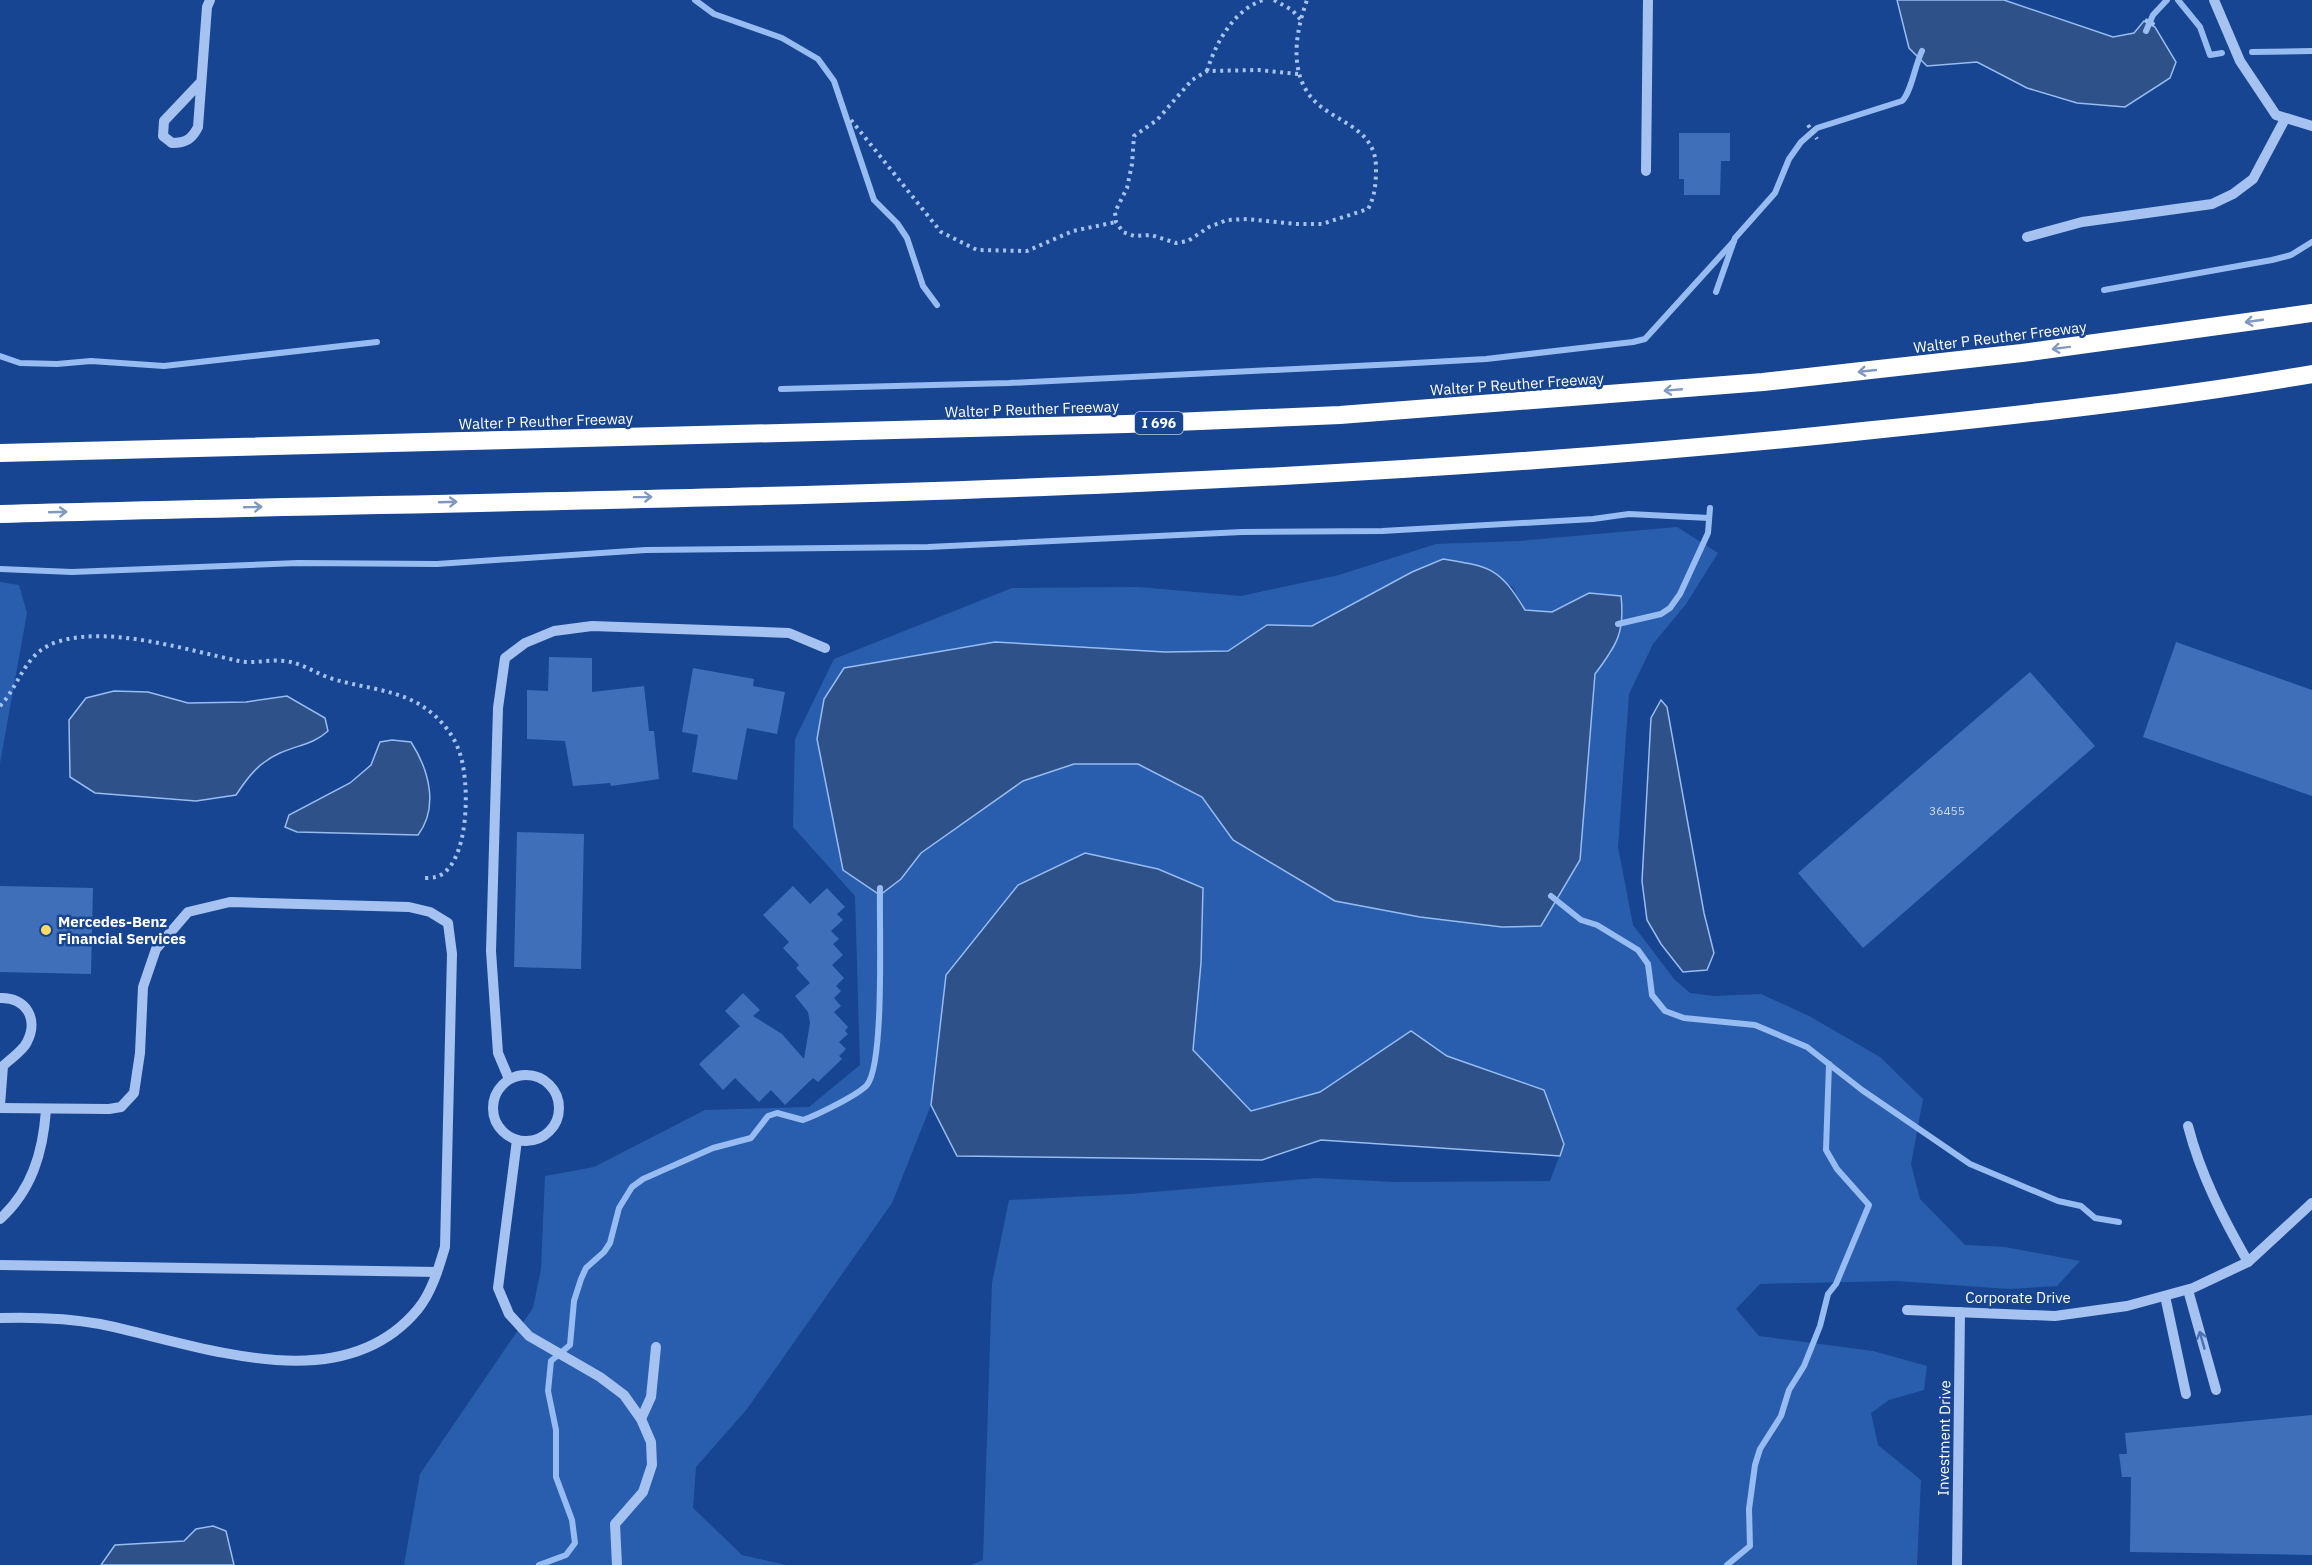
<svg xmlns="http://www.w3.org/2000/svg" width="2312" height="1565" viewBox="0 0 2312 1565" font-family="'IBM Plex Sans',sans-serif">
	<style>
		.green { fill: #295eaf; fill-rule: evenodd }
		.water { fill: #2f5189; stroke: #97bcf2; stroke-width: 1.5 }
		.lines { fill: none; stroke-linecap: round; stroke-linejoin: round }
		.stream { stroke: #97bcf2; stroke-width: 6 }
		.building { fill: #3f6fb9 }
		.path { stroke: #a5c2f0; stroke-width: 4; stroke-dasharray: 3 4.5; stroke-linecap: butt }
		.minor { stroke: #a5c2f0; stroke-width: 10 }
		.highway { stroke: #fff; stroke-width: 18 }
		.oneway { stroke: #7f99c2 }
		.oneway2 { stroke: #4971b2 }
		.poi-dot { fill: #ffdb64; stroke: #174591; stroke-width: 2 }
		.labels { text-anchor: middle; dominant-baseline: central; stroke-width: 5; stroke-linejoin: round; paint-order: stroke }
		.number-label { font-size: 12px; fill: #cfdbee }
		.shield { fill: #174591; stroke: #b9c7de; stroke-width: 1.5 }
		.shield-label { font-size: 14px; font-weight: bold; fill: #fff }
		.street-label { font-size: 15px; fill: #fff; stroke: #174591 }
		.poi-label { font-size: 15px; font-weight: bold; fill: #fff; stroke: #174591; text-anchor: start }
	</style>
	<rect width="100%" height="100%" fill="#174591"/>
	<!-- green -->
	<g class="green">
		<path d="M1677 527 1718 553 1686 604 1653 644 1629 694 1618 847 1633 925 1674 979 1690 993 1714 996 1761 994 1809 1016 1880 1057 1923 1099 1911 1164 1920 1199 1965 1245 2005 1247 2080 1261 2057 1286 2009 1289 1897 1281 1760 1284 1736 1309 1759 1336 1873 1351 1927 1366 1924 1390 1889 1400 1871 1413 1878 1445 1921 1480 1917 1565H971L983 1560 992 1283 1009 1200 1130 1194 1317 1178 1394 1182 1550 1181 1564 1144 1544 1090 1447 1056 1411 1031 1320 1092 1251 1112 1193 1050 1201 963 1203 888 946 975 931 1105 892 1203 747 1409 696 1467 693 1508 742 1555 786 1565H404L420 1474 533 1308 541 1269 545 1176 594 1167 705 1110 809 1107 860 1065 855 896 793 827 795 739 834 659 1012 588 1139 587 1241 596 1339 575 1436 544 1519 541ZM1412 572 1512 586 1525 610 1552 612 1589 593 1612 652 1595 674 1580 860 1541 926 1502 927 1420 917 1233 840 1202 797 1139 764H1074L1023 781 921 853 843 870 817 739 995 642 1165 652 1228 651 1267 625 1312 626Z"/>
		<polygon points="0,582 19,585 27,613 0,763"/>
	</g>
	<!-- water -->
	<g class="water">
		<polygon points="1897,0 2004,0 2113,37 2134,33 2144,21 2155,27 2176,62 2170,78 2125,107 2077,103 2027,88 1977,62 1927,66 1909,48"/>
		<path d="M1443 559C1491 567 1499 567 1525 610L1552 612 1589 593 1621 596C1625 632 1617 645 1595 674L1580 860 1541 926 1502 927 1420 917 1335 901 1233 840 1202 797 1138 764H1074L1023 781 921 853 901 879 880 895 843 870 817 739 824 699 844 668 995 642 1165 652 1228 651 1267 625 1312 626 1412 572Z"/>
		<path d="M114 691 148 692 188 703 246 702 287 696 325 718 328 731C314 744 298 745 280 753 259 762 248 777 236 795L196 801 95 793 70 777 69 720 86 698Z"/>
		<polygon points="1661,700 1667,707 1704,913 1714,953 1707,970 1683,972 1661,944 1647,920 1642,881 1651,718"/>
		<path d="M392 740 411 742C429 770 439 807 418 835L297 832 285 827 289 815 350 783 371 765 380 742Z"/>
		<polygon points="1085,853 1158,869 1203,888 1201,963 1193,1050 1251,1111 1320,1092 1411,1031 1447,1056 1544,1090 1564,1144 1560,1156 1321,1140 1262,1160 957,1156 931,1105 946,975 1018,885"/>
		<polygon points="213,1526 226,1531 234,1565 101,1565 115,1545 184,1541 196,1529"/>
	</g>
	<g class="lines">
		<!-- stream -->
		<g class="stream">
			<polyline points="695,0 714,14 782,38 818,59 834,81 874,200 897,223 907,238 923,286 937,305"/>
			<polyline points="2178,0 2200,27 2210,55 2222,53"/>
			<polyline points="2146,31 2153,15 2167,0"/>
			<polyline points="2252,52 2312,51"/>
			<polyline points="2104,290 2272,260 2291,255 2312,242"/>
			<path d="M1716 292 1735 238 1775 193 1789 159 1801 142 1817 128 1902 101C1911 93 1915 65 1922 51"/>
			<polyline points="0,356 20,363 57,364 91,361 164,366 377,342"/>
			<polyline points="781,389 1009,383 1397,364 1486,359 1633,342 1645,339 1734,241"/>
			<polyline points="0,569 72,572 298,563 437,564 646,550 928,547 1242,532 1382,531 1593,519 1629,514 1709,518"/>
			<polyline points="1618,624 1661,614 1670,608 1680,594 1708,533 1710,508"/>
			<polyline points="1551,896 1581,920 1597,925 1638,950 1648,964 1652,995 1665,1011 1684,1018 1755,1025 1807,1047 1862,1090 1970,1164 2058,1201 2081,1206 2095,1218 2119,1222"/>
			<path d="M539 1565 566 1555 575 1543 572 1520 556 1477V1430L548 1391 551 1361 570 1345 574 1301 581 1279 586 1268 604 1252 610 1243 619 1208 632 1187 643 1179 713 1148 751 1138 768 1116 777 1113 803 1120C817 1115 858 1095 867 1085 885 1063 879 923 880 888"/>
			<polyline points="1727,1565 1750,1546 1749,1509 1755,1465 1760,1449 1781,1416 1789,1390 1804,1366 1820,1326 1828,1294 1836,1284 1869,1205 1837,1169 1826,1150 1829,1064"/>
		</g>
	</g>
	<!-- building -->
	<g class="building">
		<polygon points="1679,133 1730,133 1730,161 1721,161 1720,195 1684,195 1684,179 1679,179"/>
		<polygon points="2176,642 2312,690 2312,796 2143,737"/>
		<polygon points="549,657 592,658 592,692 644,686 649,731 654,731 659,779 611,786 610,783 573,786 565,741 527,739 527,690 548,691"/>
		<polygon points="693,668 754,679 753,686 785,692 777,734 747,728 737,780 692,772 698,735 682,732"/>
		<polygon points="2030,672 2095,746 1863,948 1798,873"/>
		<polygon points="517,832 584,834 581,969 514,967"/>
		<polygon points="0,886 93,888 91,974 0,972"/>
		<polygon points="793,886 810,904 827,888 845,907 837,914 843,920 831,931 839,939 833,944 843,955 832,965 844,978 836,986 841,991 834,998 841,1006 834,1012 848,1027 845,1031 848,1034 839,1042 846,1049 839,1056 842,1059 818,1082 813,1078 785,1105 771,1090 759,1102 735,1078 723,1090 699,1064 740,1026 725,1011 743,993 760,1010 753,1016 782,1034 804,1059 810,1023 808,1012 795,996 810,983 796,968 799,965 783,948 789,942 763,915"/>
		<polygon points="2312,1415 2312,1555 2130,1552 2131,1477 2122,1477 2119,1454 2127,1454 2125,1433"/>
	</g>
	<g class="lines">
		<!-- path -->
		<g class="path">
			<polyline points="1274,0 1292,10 1301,20"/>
			<polyline points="2145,20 2157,26"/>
			<path d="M1207 71C1216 42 1234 10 1263 0"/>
			<path d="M1298 74 1259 70 1207 71 1192 80 1157 120 1134 136 1132 164 1127 188 1115 212 1116 222 1123 232 1134 236 1151 235 1176 243 1188 241 1209 227 1227 220 1247 219 1296 224H1322L1368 209C1375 196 1376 183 1376 168 1376 122 1325 123 1306 90 1290 63 1297 28 1307 0"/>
			<polyline points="851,120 941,232 977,250 1027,251 1073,231 1116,222"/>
			<polyline points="1808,125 1817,139"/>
			<path d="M0 706C21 684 24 651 60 641 111 626 187 650 239 661 254 664 270 659 285 661 301 663 312 671 327 677 358 688 394 688 422 706 438 716 453 733 459 751 470 778 471 866 436 877 432 878 426 878 422 878"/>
		</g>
		<!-- minor -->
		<g class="minor">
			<polyline points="2214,0 2240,61 2276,115 2312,126"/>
			<path d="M200 83 164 121 163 136 172 143C186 143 192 139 198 127L207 7 210 0"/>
			<polyline points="1646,171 1648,0"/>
			<polyline points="2027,237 2082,222 2212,204 2233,194 2253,179 2285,119"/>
			<path d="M0 998C26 997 39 1019 27 1042 23 1051 10 1059 3 1066L0 1105"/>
			<circle cx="526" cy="1108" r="33"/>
			<polyline points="509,1079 498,1053 491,951 498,708 505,658 525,643 554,631 592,626 789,633 825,648"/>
			<path d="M0 1108 109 1109 121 1107 134 1093 140 1053 143 987 156 949 188 912 230 902 409 907 430 912 448 923 452 954 445 1247C439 1267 432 1292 418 1309 341 1403 198 1344 100 1324 67 1318 34 1317 0 1318"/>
			<path d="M2188 1126C2201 1176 2223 1218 2248 1262"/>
			<polyline points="517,1140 498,1288 509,1314 529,1336 600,1377 624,1395 641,1419 651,1442 652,1465 643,1492 615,1524 617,1565"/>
			<path d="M0 1219C32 1190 43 1152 46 1110"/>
			<polyline points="0,1265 437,1272"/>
			<polyline points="2188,1290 2216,1390"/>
			<polyline points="2165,1296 2186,1394"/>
			<polyline points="1907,1310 2055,1316 2127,1306 2193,1288 2248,1262 2312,1203"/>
			<polyline points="641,1419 651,1397 656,1347"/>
			<polyline points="1957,1565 1960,1312"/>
		</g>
		<!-- highway -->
		<g class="highway">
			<polyline points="0,453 1127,424 1340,415 1763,382 2022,353 2312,313"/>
			<path d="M0 514C625 497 1251 497 1873 430 2019 415 2167 399 2312 374"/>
		</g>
	</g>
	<!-- one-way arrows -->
	<defs><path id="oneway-shaft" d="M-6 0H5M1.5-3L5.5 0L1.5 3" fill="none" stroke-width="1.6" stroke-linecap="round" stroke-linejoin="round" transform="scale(1.5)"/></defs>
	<g class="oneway">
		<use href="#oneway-shaft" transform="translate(2254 321) rotate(172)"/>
		<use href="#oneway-shaft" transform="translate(2061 348) rotate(173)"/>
		<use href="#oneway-shaft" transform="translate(1867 371) rotate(174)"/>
		<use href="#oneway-shaft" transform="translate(1673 390) rotate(175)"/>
		<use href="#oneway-shaft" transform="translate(643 497) rotate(-1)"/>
		<use href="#oneway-shaft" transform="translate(448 502) rotate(-2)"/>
		<use href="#oneway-shaft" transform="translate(253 507) rotate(-2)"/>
		<use href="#oneway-shaft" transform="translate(58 512) rotate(-2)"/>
	</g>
	<use class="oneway2" href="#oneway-shaft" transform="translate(2202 1340) rotate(-106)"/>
	<!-- markers -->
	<circle class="poi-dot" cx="46" cy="930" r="6"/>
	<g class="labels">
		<!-- number labels -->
		<g class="number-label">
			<text x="1947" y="810">36455</text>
		</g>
		<!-- shield labels -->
		<rect class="shield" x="1135" y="412" width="48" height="22" rx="4.5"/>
		<g class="shield-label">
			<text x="1159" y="423">I 696</text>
		</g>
		<!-- street labels -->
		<g class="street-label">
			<text transform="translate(2000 337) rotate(-7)">Walter P Reuther Freeway</text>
			<text transform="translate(1517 384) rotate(-4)">Walter P Reuther Freeway</text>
			<text transform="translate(1032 409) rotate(-2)">Walter P Reuther Freeway</text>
			<text transform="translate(546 421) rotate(-2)">Walter P Reuther Freeway</text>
			<text x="2018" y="1297">Corporate Drive</text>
			<text transform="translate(1944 1438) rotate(-89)">Investment Drive</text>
		</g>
		<!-- poi labels -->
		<g class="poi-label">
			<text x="58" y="921">Mercedes-Benz<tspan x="58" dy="17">Financial Services</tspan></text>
		</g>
	</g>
</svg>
